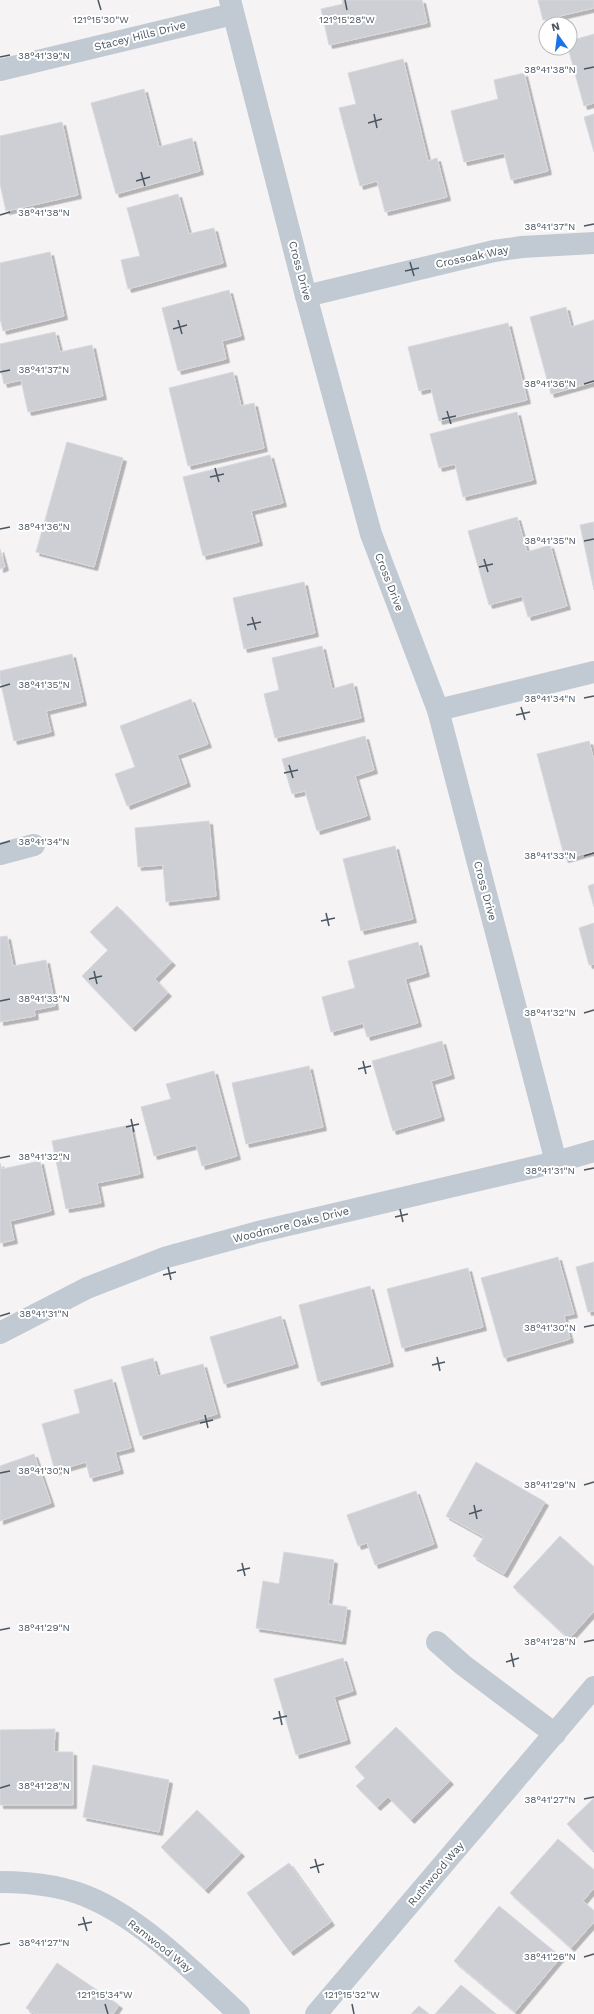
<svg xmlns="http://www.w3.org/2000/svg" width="594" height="2014" viewBox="0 0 594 2014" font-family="'Work Sans',sans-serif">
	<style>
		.building { fill: #cdcfd5; stroke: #d7d9de; filter: url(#shadow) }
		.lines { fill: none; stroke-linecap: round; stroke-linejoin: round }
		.minor { stroke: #c1cad2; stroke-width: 22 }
		.ticks { fill: none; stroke: #4a5661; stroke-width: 1.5 }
		.labels { text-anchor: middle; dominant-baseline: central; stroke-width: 4; stroke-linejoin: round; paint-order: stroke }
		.street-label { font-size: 11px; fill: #4a5661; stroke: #fff }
		.ticks-label { font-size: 10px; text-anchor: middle; fill: #4a5661; stroke: #fff; stroke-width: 4; stroke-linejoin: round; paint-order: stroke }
	</style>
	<defs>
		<filter id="shadow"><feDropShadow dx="3.5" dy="3.5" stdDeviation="0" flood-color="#0004"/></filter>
	</defs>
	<rect width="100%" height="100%" fill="#f5f3f3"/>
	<!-- building -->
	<g class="building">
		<polygon points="342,0 422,0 427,23 329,45 321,9 343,4"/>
		<polygon points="538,0 594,0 594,8 543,20"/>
		<polygon points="594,34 594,103 584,106 568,48 570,48 570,41"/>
		<polygon points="403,59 428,161 437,158 447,197 385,212 377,181 360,186 339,108 356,104 348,73"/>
		<polygon points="524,73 548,171 511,180 504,153 464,162 451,111 498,99 494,80"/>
		<polygon points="144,89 159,147 192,138 200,171 116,194 91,103"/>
		<polygon points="594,114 594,152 584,117"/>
		<polygon points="62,122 78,195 6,211 0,184 0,136"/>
		<polygon points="178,194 189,234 214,228 223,263 128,289 121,260 140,256 127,208"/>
		<polygon points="50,252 64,316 3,331 0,318 0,263"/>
		<polygon points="229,290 241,336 222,341 226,359 178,371 162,308"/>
		<polygon points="566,307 571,327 594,320 594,382 551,394 530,317"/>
		<polygon points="508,323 527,400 439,421 431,388 419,391 408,347"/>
		<polygon points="55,332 60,352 92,345 103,396 28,412 21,380 4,384 0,367 0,344"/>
		<polygon points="233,372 241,406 254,403 264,448 188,466 169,388"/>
		<polygon points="517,412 533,480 463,497 455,464 439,468 430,434"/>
		<polygon points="67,442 123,458 94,567 36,552"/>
		<polygon points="270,455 283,503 251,511 259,542 203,556 183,477"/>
		<polygon points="517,517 527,552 550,545 567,606 528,617 522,596 489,605 468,531"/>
		<polygon points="594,522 594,590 580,525"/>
		<polygon points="0,549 5,567 0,569"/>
		<polygon points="304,582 315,633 244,649 233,598"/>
		<polygon points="322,646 332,689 353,683 361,718 275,738 264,694 279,690 272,658"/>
		<polygon points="72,654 83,702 46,711 51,732 14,741 0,680 0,671"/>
		<polygon points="191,699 208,744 177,755 187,783 127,806 115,774 135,767 120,726"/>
		<polygon points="365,736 374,770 355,776 367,816 317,831 305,791 292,794 282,759"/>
		<polygon points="589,741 594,761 594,851 565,859 537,754"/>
		<polygon points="209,821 216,896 166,902 163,865 138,867 135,828"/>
		<polygon points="395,846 413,919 361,931 343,859"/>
		<polygon points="594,884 594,907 588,886"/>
		<polygon points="117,906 172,962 155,979 168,993 132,1028 82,976 108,950 90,932"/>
		<polygon points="594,923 594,964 589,965 579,928"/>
		<polygon points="7,936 13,966 46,960 55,1006 34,1010 35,1016 0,1022 0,937"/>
		<polygon points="418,942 426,973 405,979 418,1023 367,1037 363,1023 331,1032 322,997 355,988 348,961"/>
		<polygon points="442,1041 451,1075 431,1081 441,1117 393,1131 372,1061"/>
		<polygon points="309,1066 323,1127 246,1144 232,1083"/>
		<polygon points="214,1071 237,1156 202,1166 196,1145 154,1156 141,1107 171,1099 166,1084"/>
		<polygon points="130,1125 140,1174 97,1183 101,1203 66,1209 52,1141"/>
		<polygon points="40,1161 51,1211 10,1221 14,1240 0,1243 0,1163 2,1169"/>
		<polygon points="558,1257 574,1314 564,1316 570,1339 504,1358 481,1278"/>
		<polygon points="594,1262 594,1311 588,1312 576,1267"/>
		<polygon points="468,1268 483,1327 402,1348 387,1289"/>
		<polygon points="370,1286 390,1363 318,1382 299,1305"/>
		<polygon points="281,1316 295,1364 224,1384 210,1337"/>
		<polygon points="153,1358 158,1376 203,1364 217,1414 140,1436 121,1367"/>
		<polygon points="112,1379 131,1448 115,1452 120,1470 90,1478 86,1462 55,1471 42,1424 80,1413 74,1390"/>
		<polygon points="34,1454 51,1503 0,1521 0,1466"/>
		<polygon points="476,1462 545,1502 504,1574 473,1556 484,1537 446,1516"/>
		<polygon points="416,1491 434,1544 375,1565 367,1543 358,1546 347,1515"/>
		<polygon points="560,1536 594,1567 594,1611 569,1639 513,1587"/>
		<polygon points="284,1552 334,1560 328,1604 347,1607 342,1641 256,1628 263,1581 279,1584"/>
		<polygon points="343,1658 353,1691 334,1697 347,1740 296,1755 274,1679"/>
		<polygon points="396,1727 450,1781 411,1820 388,1797 377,1807 356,1786 365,1778 355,1767"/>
		<polygon points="55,1729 54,1752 73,1752 73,1805 0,1805 0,1730"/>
		<polygon points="93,1765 169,1780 159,1832 83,1817"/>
		<polygon points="594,1798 594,1850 593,1851 567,1824"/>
		<polygon points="197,1810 241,1853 205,1890 161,1847"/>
		<polygon points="558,1839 594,1870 594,1888 583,1901 594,1911 594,1922 571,1948 510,1893"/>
		<polygon points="289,1863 331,1922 290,1952 247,1893"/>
		<polygon points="499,1906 561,1957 515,2012 454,1961"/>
		<polygon points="57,1963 119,2005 113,2014 35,2014 26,2008"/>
		<polygon points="461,1985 496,2014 435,2014"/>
		<polygon points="419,2006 429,2014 411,2014"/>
	</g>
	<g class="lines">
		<!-- minor -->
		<g class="minor">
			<polyline points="230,0 306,296 371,534 438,710 556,1162"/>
			<polyline points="0,70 233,14"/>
			<polyline points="306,296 494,251 522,247 594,243"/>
			<polyline points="438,710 594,672"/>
			<polyline points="0,854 34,845"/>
			<polyline points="0,1333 87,1288 167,1257 258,1232 556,1162 594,1151"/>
			<polyline points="437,1642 463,1665 555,1734"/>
			<path d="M0 1882C32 1882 66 1886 95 1900 147 1924 197 1975 239 2014"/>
			<polyline points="316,2014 594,1687"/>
		</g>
	</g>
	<!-- ticks -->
	<path class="ticks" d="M98 0 101 10M345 0 347 10M0 57 10 55M584 69 594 67M374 114 377 128M368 123 382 119M141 172 145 186M136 181 150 177M0 215 10 212M584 226 594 224M410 262 414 276M405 271 419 268M178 320 182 334M173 329 187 325M0 372 10 370M584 384 594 381M447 411 451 424M442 419 456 416M215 468 219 482M210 477 224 474M0 529 10 527M584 541 594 539M484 559 488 572M479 567 493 564M252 617 256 630M247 625 261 622M0 687 10 684M584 698 594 696M521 707 525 720M516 715 530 712M289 765 293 778M284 773 298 770M0 844 10 841M584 856 594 853M326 913 329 926M321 921 335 918M94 971 97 984M89 979 102 976M0 1001 10 999M584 1013 594 1010M363 1061 366 1074M358 1069 371 1066M131 1119 134 1132M126 1127 139 1124M0 1158 10 1156M584 1170 594 1168M400 1209 403 1222M395 1217 408 1214M168 1267 171 1280M163 1275 176 1272M0 1316 10 1313M584 1327 594 1325M437 1357 440 1371M432 1365 445 1362M205 1415 208 1428M200 1423 213 1420M0 1473 10 1471M584 1485 594 1482M474 1505 477 1519M469 1514 482 1510M242 1563 245 1576M237 1571 250 1568M0 1630 10 1628M584 1642 594 1640M511 1653 514 1667M506 1662 519 1658M279 1711 282 1725M273 1719 287 1716M0 1788 10 1785M584 1799 594 1797M315 1859 319 1873M310 1868 324 1864M83 1917 87 1931M78 1925 92 1922M0 1945 10 1943M584 1957 594 1954M105 2004 108 2014M352 2004 354 2014"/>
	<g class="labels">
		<!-- street labels -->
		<g class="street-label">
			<text transform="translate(140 36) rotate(-14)">Stacey Hills Drive</text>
			<text transform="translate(472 257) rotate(-12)">Crossoak Way</text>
			<text transform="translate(300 271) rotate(75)">Cross Drive</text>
			<text transform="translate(389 582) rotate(69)">Cross Drive</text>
			<text transform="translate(485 891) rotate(75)">Cross Drive</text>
			<text transform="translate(291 1225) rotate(-14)">Woodmore Oaks Drive</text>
			<text transform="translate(436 1874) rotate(-50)">Ruthwood Way</text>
			<text transform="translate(160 1946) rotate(38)">Ramwood Way</text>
		</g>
	</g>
	<g class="ticks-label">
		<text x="101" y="23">121°15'30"W</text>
		<text x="347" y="23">121°15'28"W</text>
		<text x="44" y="59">38°41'39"N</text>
		<text x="550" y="73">38°41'38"N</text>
		<text x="44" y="216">38°41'38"N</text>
		<text x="550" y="230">38°41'37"N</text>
		<text x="44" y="373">38°41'37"N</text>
		<text x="550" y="387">38°41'36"N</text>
		<text x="44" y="530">38°41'36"N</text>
		<text x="550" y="544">38°41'35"N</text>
		<text x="44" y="688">38°41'35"N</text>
		<text x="550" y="702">38°41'34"N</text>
		<text x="44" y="845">38°41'34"N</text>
		<text x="550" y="859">38°41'33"N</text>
		<text x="44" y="1002">38°41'33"N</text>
		<text x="550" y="1016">38°41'32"N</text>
		<text x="44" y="1160">38°41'32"N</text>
		<text x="550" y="1174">38°41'31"N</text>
		<text x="44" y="1317">38°41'31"N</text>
		<text x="550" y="1331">38°41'30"N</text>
		<text x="44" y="1474">38°41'30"N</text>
		<text x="550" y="1488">38°41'29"N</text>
		<text x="44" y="1631">38°41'29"N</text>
		<text x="550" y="1645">38°41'28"N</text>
		<text x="44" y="1789">38°41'28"N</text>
		<text x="550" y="1803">38°41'27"N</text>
		<text x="44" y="1946">38°41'27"N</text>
		<text x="550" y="1960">38°41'26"N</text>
		<text x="105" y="1998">121°15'34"W</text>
		<text x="352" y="1998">121°15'32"W</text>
	</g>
	<!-- north arrow -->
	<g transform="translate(558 36) rotate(346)"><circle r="19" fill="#ffffff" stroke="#b7bbc0"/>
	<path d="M0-3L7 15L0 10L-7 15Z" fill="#1a73e8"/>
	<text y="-6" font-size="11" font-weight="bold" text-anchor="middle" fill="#4a5661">N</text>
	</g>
</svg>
